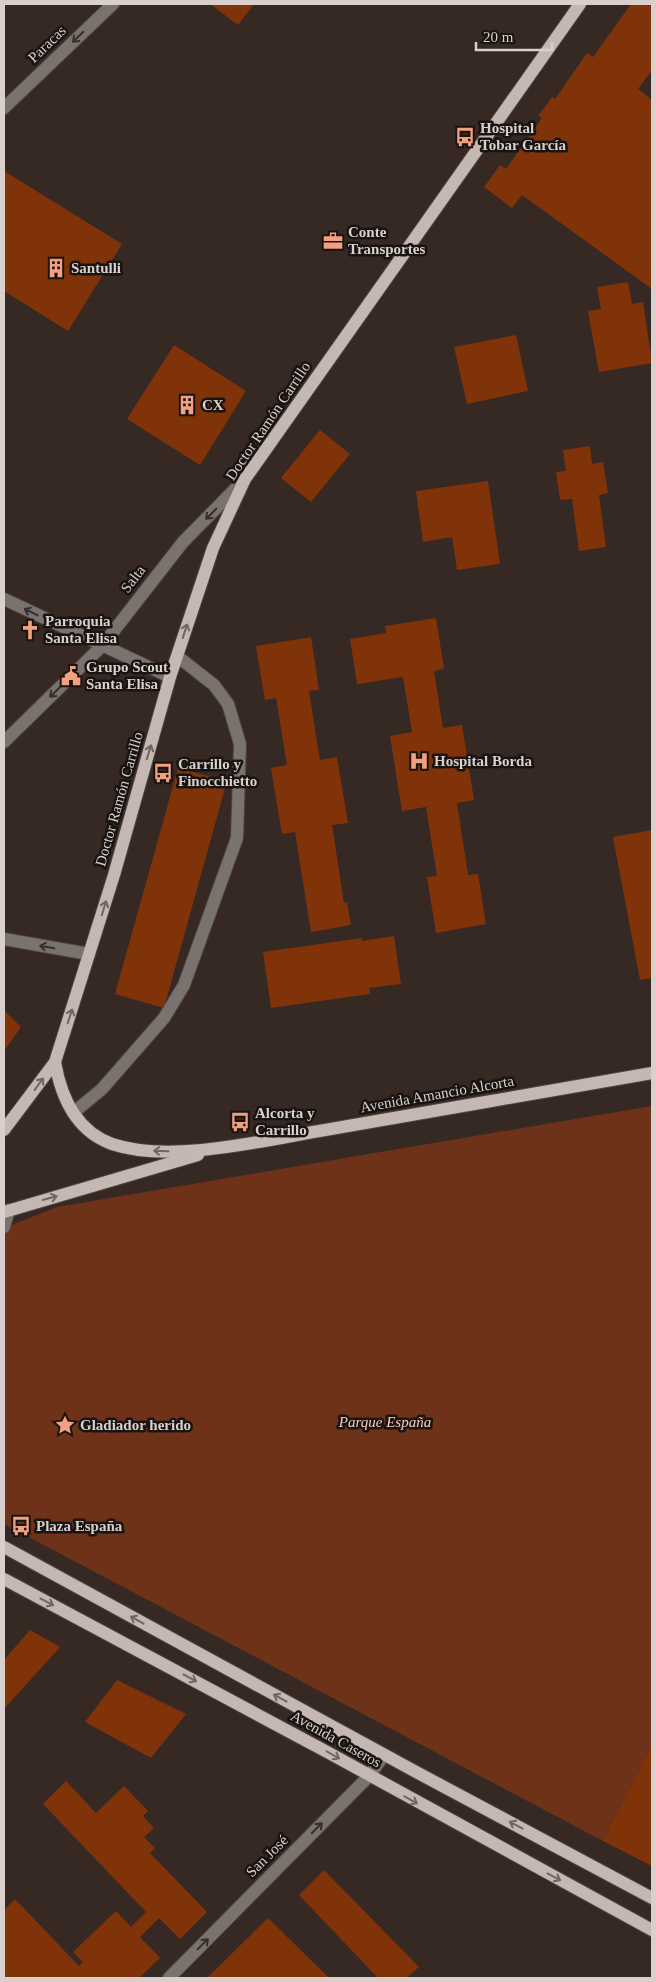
<svg xmlns="http://www.w3.org/2000/svg" width="656" height="1982" viewBox="0 0 656 1982" font-family="'Times New Roman',serif">
	<style>
		.green { fill: #6e3218 }
		.building { fill: #803209 }
		.lines { fill: none; stroke-linecap: round; stroke-linejoin: round }
		.minor-casing { stroke: #50443f; stroke-width: 14 }
		.major-casing { stroke: #50443f; stroke-width: 14 }
		.minor { stroke: #79726f; stroke-width: 12 }
		.major { stroke: #c5b7b1; stroke-width: 12 }
		.oneway { stroke: #36302d }
		.oneway2 { stroke: #6f6561 }
		.labels { text-anchor: middle; dominant-baseline: central; stroke-width: 5; stroke-linejoin: round; paint-order: stroke }
		.street-label { font-size: 15px; fill: #d9d0cd; stroke: #191311 }
		.poi-label { font-size: 15px; font-weight: bold; fill: #d9d0cd; stroke: #191311; text-anchor: start }
		.park-label { font-size: 15px; font-style: italic; fill: #fccdba; stroke: #191311 }
	</style>
	<rect width="100%" height="100%" fill="#362924"/>
	<!-- green -->
	<polygon class="green" points="652,1106 652,1744 603,1841 4,1524 4,1228 57,1207"/>
	<!-- building -->
	<g class="building">
		<polygon points="210,4 254,4 238,25"/>
		<polygon points="631,4 652,4 652,70 638,89 652,100 652,289 522,195 512,208 484,187 500,165 506,169 542,118 538,116 552,97 555,99 587,53 593,57"/>
		<polygon points="4,171 122,244 68,331 4,291"/>
		<polygon points="628,282 632,304 643,302 652,363 599,372 588,311 601,309 597,287"/>
		<polygon points="516,335 528,391 467,404 454,347"/>
		<polygon points="174,345 246,391 200,465 127,419"/>
		<polygon points="320,430 350,454 311,502 281,478"/>
		<polygon points="590,446 592,464 603,462 608,493 599,495 606,547 579,551 572,499 560,500 556,472 566,471 563,450"/>
		<polygon points="488,481 500,564 457,570 452,537 423,542 416,491"/>
		<polygon points="436,618 444,669 434,671 443,728 462,725 474,800 457,803 468,875 478,874 486,924 436,933 427,877 437,876 426,807 402,811 390,736 412,732 403,677 357,684 350,639 386,633 385,626"/>
		<polygon points="311,637 319,690 309,691 320,760 337,757 348,823 332,825 344,903 347,902 351,925 311,932 295,832 282,834 271,768 287,765 276,698 265,700 256,646"/>
		<polygon points="178,768 227,781 164,1008 115,994"/>
		<polygon points="652,830 652,978 640,980 613,837"/>
		<polygon points="394,936 401,984 369,988 370,994 271,1008 263,952 362,938 362,941"/>
		<polygon points="4,1010 21,1027 4,1051"/>
		<polygon points="30,1630 60,1647 4,1709 4,1660"/>
		<polygon points="117,1680 186,1714 151,1758 85,1722"/>
		<polygon points="652,1744 652,1866 603,1841"/>
		<polygon points="66,1781 96,1813 124,1786 148,1811 143,1816 154,1828 144,1837 155,1848 150,1853 207,1912 180,1939 159,1918 140,1937 160,1958 139,1978 4,1978 4,1910 15,1899 79,1966 83,1962 73,1952 116,1911 131,1927 146,1912 43,1804"/>
		<polygon points="324,1870 419,1967 406,1978 378,1978 299,1895"/>
		<polygon points="268,1918 318,1967 329,1978 207,1978"/>
	</g>
	<g class="lines">
		<defs>
			<g id="minor">
				<polyline points="4,108 113,4"/>
				<polyline points="4,599 170,677"/>
				<polyline points="4,742 102,646 183,542 243,481"/>
				<polyline points="4,939 89,954"/>
				<polyline points="73,1113 102,1089 164,1018 184,985 237,838 240,744 228,704 214,685 177,656"/>
				<polyline points="4,1227 9,1210"/>
				<polyline points="169,1978 369,1776 384,1755"/>
			</g>
			<g id="major">
				<path d="M55 1062C61 1097 76 1131 112 1144 171 1164 265 1140 325 1130 434 1112 543 1091 652 1073"/>
				<polyline points="4,1130 55,1062 114,875 170,677 213,548 245,479 580,4"/>
				<polyline points="4,1212 198,1155"/>
				<polyline points="4,1547 418,1773 652,1898"/>
				<polyline points="4,1579 329,1753 652,1930"/>
			</g>
		</defs>
		<!-- minor casing -->
		<use href="#minor" class="minor-casing"/>
		<!-- major casing -->
		<use href="#major" class="major-casing"/>
		<!-- minor -->
		<use href="#minor" class="minor"/>
		<!-- major -->
		<use href="#major" class="major"/>
	</g>
	<!-- one-way arrows -->
	<defs><path id="oneway-shaft" d="M-6 0H5M1.5-3L5.5 0L1.5 3" fill="none" stroke-width="1.6" stroke-linecap="round" stroke-linejoin="round" transform="scale(1.25)"/></defs>
	<g class="oneway">
		<use href="#oneway-shaft" transform="translate(78 37) rotate(136)"/>
		<use href="#oneway-shaft" transform="translate(211 514) rotate(135)"/>
		<use href="#oneway-shaft" transform="translate(31 612) rotate(-154)"/>
		<use href="#oneway-shaft" transform="translate(55 692) rotate(135)"/>
		<use href="#oneway-shaft" transform="translate(47 947) rotate(-170)"/>
		<use href="#oneway-shaft" transform="translate(317 1828) rotate(-45)"/>
		<use href="#oneway-shaft" transform="translate(203 1944) rotate(-45)"/>
	</g>
	<g class="oneway2">
		<use href="#oneway-shaft" transform="translate(185 631) rotate(-72)"/>
		<use href="#oneway-shaft" transform="translate(149 752) rotate(-73)"/>
		<use href="#oneway-shaft" transform="translate(104 908) rotate(-73)"/>
		<use href="#oneway-shaft" transform="translate(70 1016) rotate(-72)"/>
		<use href="#oneway-shaft" transform="translate(39 1084) rotate(-54)"/>
		<use href="#oneway-shaft" transform="translate(161 1151) rotate(-178)"/>
		<use href="#oneway-shaft" transform="translate(50 1198) rotate(-16)"/>
		<use href="#oneway-shaft" transform="translate(47 1602) rotate(28)"/>
		<use href="#oneway-shaft" transform="translate(137 1620) rotate(-151)"/>
		<use href="#oneway-shaft" transform="translate(190 1678) rotate(28)"/>
		<use href="#oneway-shaft" transform="translate(280 1698) rotate(-151)"/>
		<use href="#oneway-shaft" transform="translate(333 1755) rotate(30)"/>
		<use href="#oneway-shaft" transform="translate(411 1800) rotate(29)"/>
		<use href="#oneway-shaft" transform="translate(516 1825) rotate(-152)"/>
		<use href="#oneway-shaft" transform="translate(554 1877) rotate(28)"/>
	</g>
	<!-- icons -->
	<defs>
		<symbol id="bus-bare" viewBox="-9 -9 18 18"><path d="M-5-6H5V4H4V6H2V4H-2V6H-4V4H-5ZM-3.5-4V0h7V-4ZM-3.5 1.2v1.5H-2V1.2ZM2 1.2v1.5H3.5V1.2Z" fill="#f2a07f" stroke="#191311" stroke-width="2.5" paint-order="stroke"/></symbol>
		<symbol id="office-bare" viewBox="-9 -9 18 18"><path d="M-6-3h4V-5.5h4V-3h4V5H-6ZM-1-4.5V-3h2v-1.5ZM-6 0V1H6V0Z" fill="#f2a07f" stroke="#191311" stroke-width="2.5" paint-order="stroke"/></symbol>
		<symbol id="building-bare" viewBox="-9 -9 18 18"><path d="M-4-6H4V6H1V3H-1V6H-4ZM-2.5-4.3h1.7v1.8h-1.7ZM.8-4.3h1.7v1.8H.8ZM-2.5-1h1.7V.8h-1.7ZM.8-1h1.7V.8H.8Z" fill="#f2a07f" stroke="#191311" stroke-width="2.5" paint-order="stroke"/></symbol>
		<symbol id="church-bare" viewBox="-9 -9 18 18"><path d="M-1.2-6h2.4v3.5h3.3v2.4h-3.3V6h-2.4V-.1h-3.3v-2.4h3.3Z" fill="#f2a07f" stroke="#191311" stroke-width="2.5" paint-order="stroke"/></symbol>
		<symbol id="civic-bare" viewBox="-9 -9 18 18"><path d="M-.6-6.5H3V-4.5H.6V-3L4-1V1h2V6H-6V1h2V-1L-.6-3ZM-1.2 2.5V6h2.4V2.5Z" fill="#f2a07f" stroke="#191311" stroke-width="2.5" paint-order="stroke"/></symbol>
		<symbol id="hospital-bare" viewBox="-9 -9 18 18"><path d="M-5-5h3v3.5h4V-5h3V5h-3V1.5h-4V5h-3Z" fill="#f2a07f" stroke="#191311" stroke-width="2.5" paint-order="stroke"/></symbol>
		<symbol id="sight-bare" viewBox="-9 -9 18 18"><path d="M0-6L1.8-2.2L6-1.7L2.9 1.2L3.7 5.4L0 3.3L-3.7 5.4L-2.9 1.2L-6-1.7L-1.8-2.2Z" fill="#f2a07f" stroke="#191311" stroke-width="2.5" paint-order="stroke"/></symbol>
	</defs>
	<g fill-rule="evenodd">
		<use href="#bus-bare" x="451" y="123" width="28" height="28"/>
		<use href="#office-bare" x="319" y="227" width="28" height="28"/>
		<use href="#building-bare" x="42" y="254" width="28" height="28"/>
		<use href="#building-bare" x="173" y="391" width="28" height="28"/>
		<use href="#church-bare" x="16" y="616" width="28" height="28"/>
		<use href="#civic-bare" x="57" y="662" width="28" height="28"/>
		<use href="#hospital-bare" x="405" y="747" width="28" height="28"/>
		<use href="#bus-bare" x="149" y="759" width="28" height="28"/>
		<use href="#bus-bare" x="226" y="1108" width="28" height="28"/>
		<use href="#sight-bare" x="51" y="1411" width="28" height="28"/>
		<use href="#bus-bare" x="7" y="1512" width="28" height="28"/>
	</g>
	<g class="labels">
		<!-- street labels -->
		<g class="street-label">
			<text transform="translate(47 44) rotate(-44)">Paracas</text>
			<text transform="translate(268 421) rotate(-56)">Doctor Ramón Carrillo</text>
			<text transform="translate(133 579) rotate(-52)">Salta</text>
			<text transform="translate(119 799) rotate(-74)">Doctor Ramón Carrillo</text>
			<text transform="translate(437 1094) rotate(-10)">Avenida Amancio Alcorta</text>
			<text transform="translate(336 1739) rotate(29)">Avenida Caseros</text>
			<text transform="translate(267 1856) rotate(-45)">San José</text>
		</g>
		<!-- poi labels -->
		<g class="poi-label">
			<text x="480" y="128">Hospital<tspan x="480" dy="17">Tobar García</tspan></text>
			<text x="348" y="232">Conte<tspan x="348" dy="17">Transportes</tspan></text>
			<text x="71" y="268">Santulli</text>
			<text x="202" y="405">CX</text>
			<text x="45" y="621">Parroquia<tspan x="45" dy="17">Santa Elisa</tspan></text>
			<text x="86" y="667">Grupo Scout<tspan x="86" dy="17">Santa Elisa</tspan></text>
			<text x="434" y="761">Hospital Borda</text>
			<text x="178" y="764">Carrillo y<tspan x="178" dy="17">Finocchietto</tspan></text>
			<text x="255" y="1113">Alcorta y<tspan x="255" dy="17">Carrillo</tspan></text>
			<text x="80" y="1425">Gladiador herido</text>
			<text x="36" y="1526">Plaza España</text>
		</g>
		<!-- park labels -->
		<g class="park-label">
			<text x="385" y="1422">Parque España</text>
		</g>
	</g>
	<!-- border -->
	<rect width="656" height="1982" fill="none" stroke="#d9d0cd" stroke-width="10"/>
	<!-- scale -->
	<path d="M476 42v8h76v-8" fill="none" stroke="#d9d0cd" stroke-width="2.5"/>
	<text x="483" y="42" font-size="15" fill="#d9d0cd" stroke="#191311" stroke-width="4" paint-order="stroke">20 m</text>
</svg>
